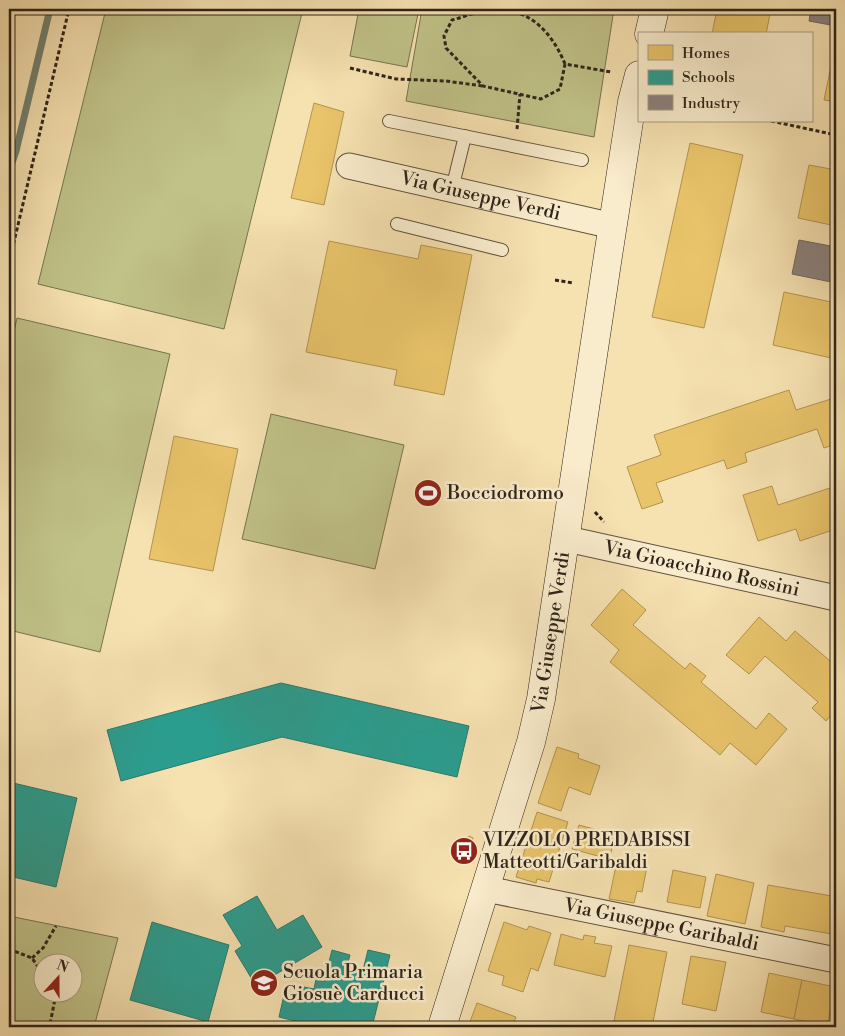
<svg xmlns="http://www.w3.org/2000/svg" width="845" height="1036" viewBox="0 0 845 1036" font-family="'Libre Bodoni',serif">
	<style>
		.green { fill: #c0c288; stroke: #777351; fill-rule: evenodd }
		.homes { fill: #e9c46a; stroke: #b19452 }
		.schools { fill: #2a9d8f; stroke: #2b796c }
		.industry { fill: #8a817c; stroke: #6e655f }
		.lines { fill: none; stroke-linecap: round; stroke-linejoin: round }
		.stream { stroke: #718070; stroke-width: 7 }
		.lane-casing { stroke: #605340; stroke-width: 14 }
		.street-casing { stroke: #605340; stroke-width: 27 }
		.secondary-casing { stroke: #2e241a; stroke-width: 29 }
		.path { stroke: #2e241a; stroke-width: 3; stroke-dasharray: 4 2.5; stroke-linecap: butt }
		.lane { stroke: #f9eccc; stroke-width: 12 }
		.street { stroke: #f9eccc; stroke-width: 25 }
		.secondary { stroke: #f9eccc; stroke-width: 28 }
		.labels { text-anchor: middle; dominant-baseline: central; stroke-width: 5; stroke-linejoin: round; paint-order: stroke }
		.street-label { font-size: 19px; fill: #2e241a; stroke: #f9eccc }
		.poi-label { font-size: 19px; fill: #2e241a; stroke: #f9eccc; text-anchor: start }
	</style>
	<rect width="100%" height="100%" fill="#f6e1b0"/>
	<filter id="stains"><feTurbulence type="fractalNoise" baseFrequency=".004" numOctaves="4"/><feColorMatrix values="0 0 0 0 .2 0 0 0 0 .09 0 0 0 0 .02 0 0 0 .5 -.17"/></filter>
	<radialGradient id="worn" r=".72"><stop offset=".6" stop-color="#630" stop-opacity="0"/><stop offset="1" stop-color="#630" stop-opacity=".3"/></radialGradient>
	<!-- green -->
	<g class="green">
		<polygon points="106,9 303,9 224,329 38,284"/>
		<polygon points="359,9 419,9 407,67 350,56"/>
		<polygon points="422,9 614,9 594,137 406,101"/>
		<polygon points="17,318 170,354 100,652 9,630 9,354"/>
		<polygon points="271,414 404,445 375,569 242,539"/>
		<path d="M9 916 118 938 94 1027H9ZM42 964H72V994H42Z"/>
	</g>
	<!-- homes -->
	<g class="homes">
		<polygon points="717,9 771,9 766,34 712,34"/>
		<polygon points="835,47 836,47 836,102 824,100"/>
		<polygon points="314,103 344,112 324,205 291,198"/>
		<polygon points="690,143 743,155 704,328 652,317"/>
		<polygon points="809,165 836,170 836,226 798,218"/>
		<polygon points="329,241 418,259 421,245 472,255 444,395 394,385 397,370 306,352"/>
		<polygon points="784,292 836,303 836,359 773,345"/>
		<polygon points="789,390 796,410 831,399 836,414 836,444 824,448 817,429 745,453 747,462 727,469 724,460 656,483 663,502 642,509 627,467 661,455 654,435"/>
		<polygon points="174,436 238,449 213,571 149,559"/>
		<polygon points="772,486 778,505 836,486 836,529 800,541 796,529 758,541 743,495"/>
		<polygon points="622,589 646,610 633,625 685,669 690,663 706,676 701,682 756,729 769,713 787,729 756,765 730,743 720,755 610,662 619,650 591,625"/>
		<polygon points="759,617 786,641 795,631 836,666 836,718 832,714 826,721 812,708 818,702 765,656 749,674 726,655"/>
		<polygon points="557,747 579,754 578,758 600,766 590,795 569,787 561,811 538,803"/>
		<polygon points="537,812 568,822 549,882 537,879 536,883 516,877"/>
		<polygon points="579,825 616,835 609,859 572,849"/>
		<polygon points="469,836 473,838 470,848 465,846"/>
		<polygon points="617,861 647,867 642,892 637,891 634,903 609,899"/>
		<polygon points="673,870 706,877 700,908 667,902"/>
		<polygon points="836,872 836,943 833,943 832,934 785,926 784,932 761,927 768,885 832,896"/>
		<polygon points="716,874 754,883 745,924 707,916"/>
		<polygon points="504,922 527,930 529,926 551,933 538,971 531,968 523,992 502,985 504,976 488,971"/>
		<polygon points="561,934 583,940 584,935 596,937 594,943 612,946 605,977 554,965"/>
		<polygon points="629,945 667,952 652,1027 614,1021"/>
		<polygon points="691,956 726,962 716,1011 682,1004"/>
		<polygon points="769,973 802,980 794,1019 761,1012"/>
		<polygon points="802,980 835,987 827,1026 794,1019"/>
		<polygon points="477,1003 516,1017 512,1027 468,1027"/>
	</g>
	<!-- schools -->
	<g class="schools">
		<polygon points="281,683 469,726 457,777 282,737 121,781 107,730"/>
		<polygon points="9,782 77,798 56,887 9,876"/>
		<polygon points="257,896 277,930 303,915 322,947 256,986 235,951 242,946 223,915"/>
		<polygon points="152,922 229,945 208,1022 130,1000"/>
		<polygon points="332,950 350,955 347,966 363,970 368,950 390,955 372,1027 352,1023 351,1027 319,1027 279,1017 284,995 301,999 304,987 314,989 316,979 324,982"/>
	</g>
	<!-- industry -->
	<g class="industry">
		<polygon points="811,9 836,9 836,26 809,21"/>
		<polygon points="799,240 836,247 836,283 792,274"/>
	</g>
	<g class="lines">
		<!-- stream -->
		<polyline class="stream" points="9,172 16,151 50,9"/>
		<defs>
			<g id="lane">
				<polyline points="389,121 582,160"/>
				<polyline points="452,189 465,136"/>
				<polyline points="397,224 502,250"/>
			</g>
			<g id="street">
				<path id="s1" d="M349 166 613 226"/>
				<path id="s2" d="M567 539 836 598"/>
				<path id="s3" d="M486 889 836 960"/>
			</g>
			<g id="secondary">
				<polyline points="649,34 655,9"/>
				<path id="s4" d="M442 1027 531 742 541 699 608 256 632 102 639 75"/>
			</g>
		</defs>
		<!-- lane casing -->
		<use href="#lane" class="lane-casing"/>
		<!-- street casing -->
		<use href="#street" class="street-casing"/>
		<!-- secondary casing -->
		<use href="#secondary" class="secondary-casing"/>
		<!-- path -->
		<g class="path">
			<path d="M565 64C552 32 528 6 490 10 477 11 464 17 452 20L444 36 446 48 483 86 541 99 560 89 565 64 611 72"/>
			<polyline points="350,68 396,79 446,81 483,86"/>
			<polyline points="771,121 836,135"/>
			<polyline points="517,129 520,94"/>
			<polyline points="9,263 69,9"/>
			<polyline points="555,280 573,283"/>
			<polyline points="595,512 604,522"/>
			<polyline points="9,949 32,958 42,973"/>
			<polyline points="32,958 43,948 56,926"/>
			<polyline points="45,1027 50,1024 56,994"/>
		</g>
		<!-- lane -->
		<use href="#lane" class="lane"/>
		<!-- street -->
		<use href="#street" class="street"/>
		<!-- secondary -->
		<use href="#secondary" class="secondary"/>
	</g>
	<!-- icons -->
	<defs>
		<symbol id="stadium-disc" viewBox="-11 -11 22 22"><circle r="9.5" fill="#8f2418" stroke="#f9eccc"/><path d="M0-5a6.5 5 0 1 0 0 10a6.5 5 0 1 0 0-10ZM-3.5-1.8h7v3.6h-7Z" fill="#fff"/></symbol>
		<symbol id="bus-disc" viewBox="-11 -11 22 22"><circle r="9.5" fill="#8f2418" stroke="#f9eccc"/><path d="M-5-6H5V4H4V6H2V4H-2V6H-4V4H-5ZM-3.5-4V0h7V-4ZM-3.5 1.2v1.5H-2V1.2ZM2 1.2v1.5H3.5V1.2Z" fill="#fff"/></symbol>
		<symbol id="school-disc" viewBox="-11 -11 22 22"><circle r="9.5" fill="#8f2418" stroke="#f9eccc"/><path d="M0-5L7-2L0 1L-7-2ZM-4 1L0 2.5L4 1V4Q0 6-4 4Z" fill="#fff"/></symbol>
	</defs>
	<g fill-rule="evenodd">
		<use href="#stadium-disc" x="412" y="477" width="32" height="32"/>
		<use href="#bus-disc" x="448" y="835" width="32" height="32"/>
		<use href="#school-disc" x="248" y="967" width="32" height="32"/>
	</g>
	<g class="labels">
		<!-- street labels -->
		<g class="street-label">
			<text stroke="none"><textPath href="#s1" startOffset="135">Via Giuseppe Verdi</textPath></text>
			<text stroke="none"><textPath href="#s2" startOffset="138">Via Gioacchino Rossini</textPath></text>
			<text stroke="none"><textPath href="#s4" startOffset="410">Via Giuseppe Verdi</textPath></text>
			<text stroke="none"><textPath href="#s3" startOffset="179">Via Giuseppe Garibaldi</textPath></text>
		</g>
		<!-- poi labels -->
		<g class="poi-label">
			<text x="447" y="493">Bocciodromo</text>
			<text x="483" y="840">VIZZOLO PREDABISSI<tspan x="483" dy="22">Matteotti/Garibaldi</tspan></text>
			<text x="283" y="972">Scuola Primaria<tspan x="283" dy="22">Giosuè Carducci</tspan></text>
		</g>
	</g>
	<!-- margin -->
	<rect width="845" height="1036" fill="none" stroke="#f6e1b0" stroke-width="30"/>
	<rect x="10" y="10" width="825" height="1016" fill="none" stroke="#2e241a" stroke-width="2.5"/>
	<rect x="15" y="15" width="815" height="1006" fill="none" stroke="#2e241a"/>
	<!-- legend -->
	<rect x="638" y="32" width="175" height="90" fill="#f9eccc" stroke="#a89c85"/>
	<rect x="648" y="45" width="25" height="15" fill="#e9c46a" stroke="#a89c85"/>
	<text x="682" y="58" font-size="15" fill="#2e241a">Homes</text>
	<rect x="648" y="70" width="25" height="15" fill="#2a9d8f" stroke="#a89c85"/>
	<text x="682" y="82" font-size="15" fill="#2e241a">Schools</text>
	<rect x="648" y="95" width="25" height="15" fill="#8a817c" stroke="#a89c85"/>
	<text x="682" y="108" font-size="15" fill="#2e241a">Industry</text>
	<!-- north arrow -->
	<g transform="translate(58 978) rotate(21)"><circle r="24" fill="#f9eccc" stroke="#a89c85"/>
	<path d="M0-4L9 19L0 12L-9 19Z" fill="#8f2418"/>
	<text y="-8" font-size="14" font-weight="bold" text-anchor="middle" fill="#2e241a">N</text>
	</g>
	<rect width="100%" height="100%" filter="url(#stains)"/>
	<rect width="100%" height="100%" fill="url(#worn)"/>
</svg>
